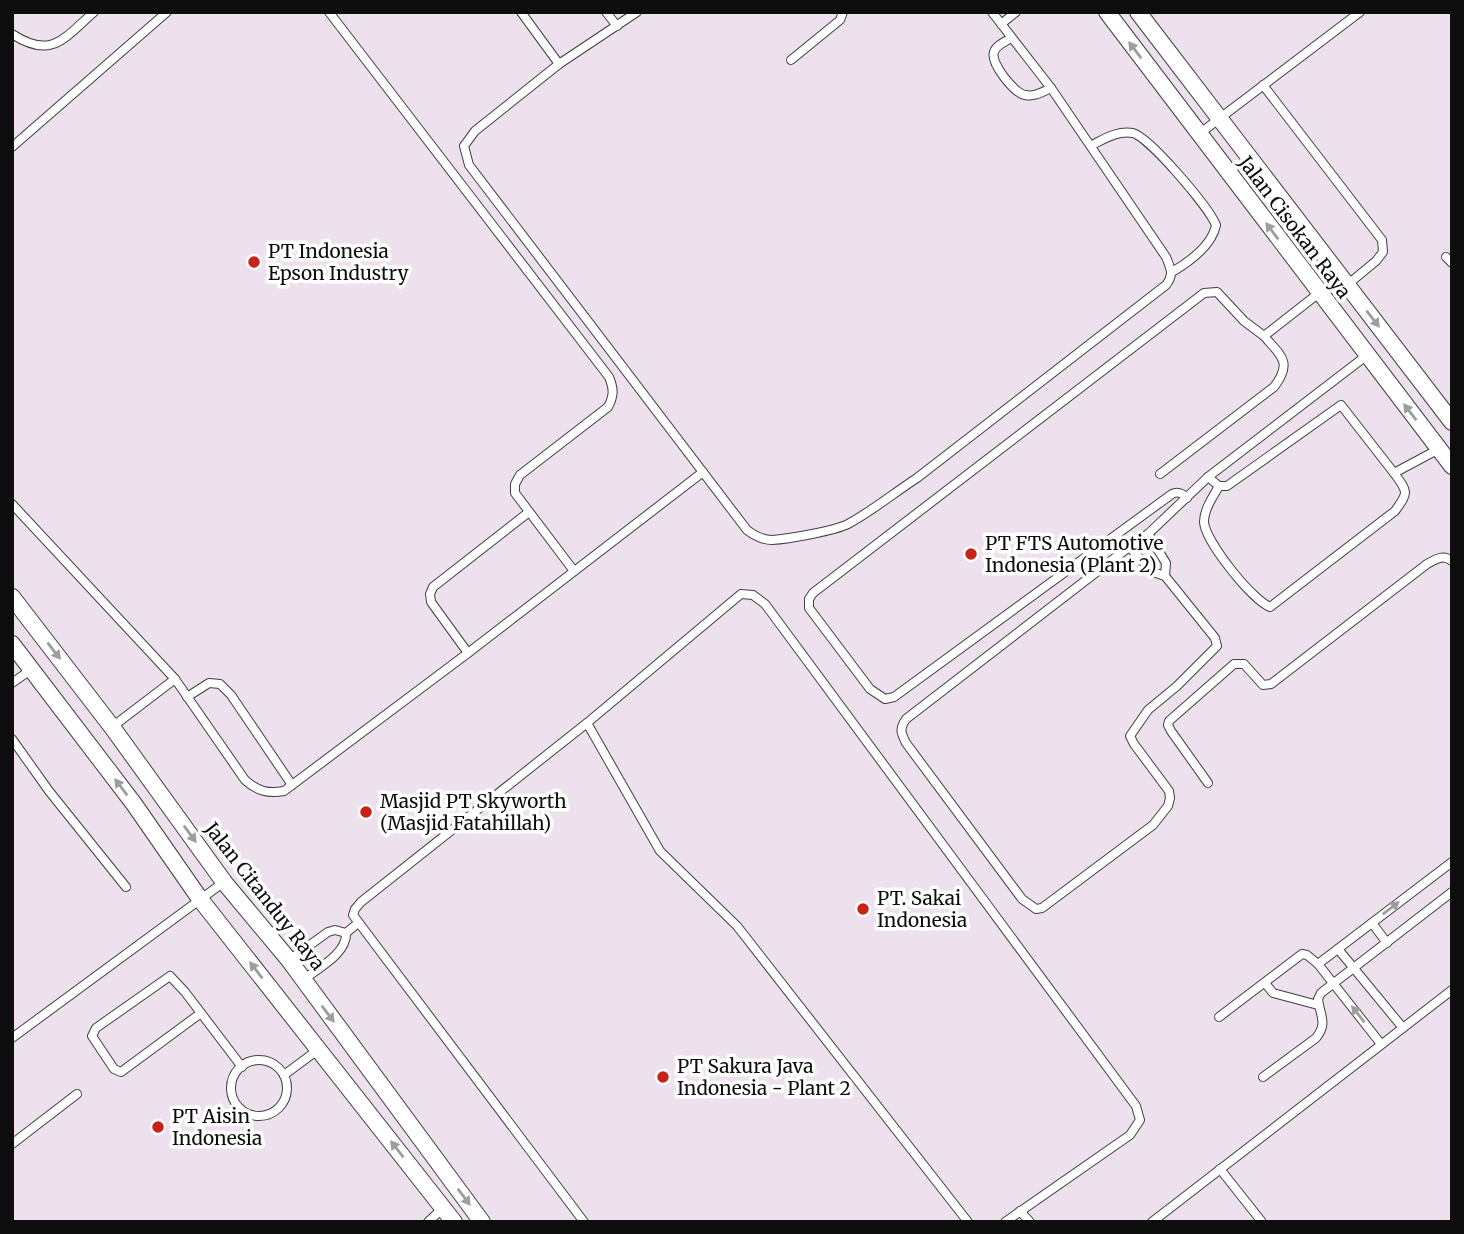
<svg xmlns="http://www.w3.org/2000/svg" width="1464" height="1234" viewBox="0 0 1464 1234" font-family="Merriweather,serif">
	<style>
		.industrial { fill: #ede1ed }
		.lines { fill: none; stroke-linecap: round; stroke-linejoin: round }
		.lane-casing { stroke: #404040; stroke-width: 10 }
		.street-casing { stroke: #404040; stroke-width: 18 }
		.lane { stroke: #fff; stroke-width: 8 }
		.street { stroke: #fff; stroke-width: 16 }
		.oneway { fill: #9e9e9e }
		.poi-dot { fill: #ca2219; stroke: #fff; stroke-width: 2.5 }
		.labels { text-anchor: middle; dominant-baseline: central; stroke-width: 7; stroke-linejoin: round; paint-order: stroke }
		.street-label { font-size: 19px; fill: #0d0d0d; stroke: #fff }
		.poi-label { font-size: 19px; fill: #0d0d0d; stroke: #fff; text-anchor: start }
	</style>
	<rect width="100%" height="100%" fill="#fffdee"/>
	<!-- industrial -->
	<rect class="industrial" x="12" y="12" width="1440" height="1210"/>
	<g class="lines">
		<defs>
			<g id="lane">
				<path d="M329 12 609 377C614 389 614 396 608 407L520 475 515 484V493L574 571"/>
				<polyline points="521,12 559,64"/>
				<polyline points="606,12 617,26"/>
				<path d="M637 12 559 64 475 131 464 146 469 165 747 530C755 536 762 540 772 540 788 539 834 531 848 524 872 511 894 493 917 478L1166 285C1174 275 1171 269 1166 257L1051 88 992 12"/>
				<polyline points="1001,24 1016,12"/>
				<path d="M12 34C52 60 64 38 94 12"/>
				<path d="M1011 38C1005 42 996 45 994 52 990 63 1014 93 1025 95 1035 97 1042 92 1051 88"/>
				<polyline points="791,60 840,20 843,12"/>
				<polyline points="1263,85 1382,240 1383,252 1376,261 1347,285"/>
				<polyline points="1199,134 1360,12"/>
				<path d="M1092 145C1104 139 1118 130 1133 133 1150 138 1208 206 1216 225 1212 246 1189 262 1172 272"/>
				<polyline points="12,147 167,12"/>
				<polyline points="1446,257 1452,263"/>
				<path d="M1160 474 1274 387C1293 362 1281 356 1264 336"/>
				<polyline points="1208,477 1219,486 1227,486 1341,405 1394,473 1439,449"/>
				<path d="M1219 486C1213 497 1204 509 1204 522 1205 541 1252 600 1270 607L1395 511C1409 492 1408 492 1394 473"/>
				<path d="M1187 498C1182 493 1178 491 1172 494L894 697 885 699 870 689 809 608V599L813 593 1204 293 1217 292 1244 321 1264 336 1319 293"/>
				<polyline points="12,504 175,679"/>
				<polyline points="1148,534 1166,563 1165,576"/>
				<path d="M1129 547 1153 572 1165 576 1215 638 1217 646 1177 686 1148 710 1130 736 1134 744 1169 791 1170 798 1168 806 1153 825 1042 908 1036 909 1022 899 906 743C901 733 899 729 906 719L1129 547 1148 534 1208 477 1366 356"/>
				<polyline points="468,653 431,602 430,594 433,587 529,512"/>
				<polyline points="12,683 32,669"/>
				<polyline points="187,697 209,683 220,684 231,695 292,785"/>
				<polyline points="587,723 660,851 737,926 968,1222"/>
				<path d="M112 727 175 679 245 780C257 791 268 794 284 791L468 653 703 472"/>
				<polyline points="12,739 49,791 126,887"/>
				<path d="M1208 783 1171 731 1168 725 1169 721 1234 664H1244L1263 685 1271 684 1427 564C1436 559 1443 554 1452 561"/>
				<polyline points="1372,923 1387,943"/>
				<polyline points="1338,949 1403,1028"/>
				<polyline points="289,960 328,932 335,930 346,933"/>
				<path d="M303 980C318 968 347 954 346 933L358 923"/>
				<polyline points="1265,983 1273,993 1318,1005"/>
				<polyline points="201,1013 121,1072 114,1069 92,1036 96,1028 170,976 185,992 242,1067"/>
				<polyline points="1219,1017 1302,954 1307,955 1318,964"/>
				<polyline points="12,1038 224,882"/>
				<polyline points="1381,1044 1318,964 1452,862"/>
				<circle cx="259" cy="1088" r="28"/>
				<polyline points="284,1075 319,1049"/>
				<path d="M1263 1077 1316 1038C1328 1023 1320 1016 1318 999L1321 993 1452 892"/>
				<polyline points="12,1144 77,1094"/>
				<polyline points="1220,1169 1262,1222"/>
				<polyline points="1020,1211 1030,1222"/>
				<polyline points="428,1222 443,1208"/>
				<polyline points="584,1222 353,915 355,909 361,902 587,723 741,594 753,595 765,604 1136,1106 1140,1120 1130,1135 1005,1222"/>
				<polyline points="1152,1222 1452,990"/>
			</g>
			<g id="street">
				<polyline points="1107,12 1452,466"/>
				<polyline points="1138,12 1452,422"/>
				<polyline points="12,597 112,727 224,882 289,960 482,1222"/>
				<polyline points="12,644 134,804 200,899 454,1222"/>
			</g>
		</defs>
		<!-- lane casing -->
		<use href="#lane" class="lane-casing"/>
		<!-- street casing -->
		<use href="#street" class="street-casing"/>
		<!-- lane -->
		<use href="#lane" class="lane"/>
		<!-- street -->
		<use href="#street" class="street"/>
	</g>
	<!-- one-way arrows -->
	<defs><path id="oneway-solid" d="M-6-.8H1V-3.2L6.5 0L1 3.2V.8H-6Z" transform="scale(1.75)"/></defs>
	<g class="oneway">
		<use href="#oneway-solid" transform="translate(1135 50) rotate(-127)"/>
		<use href="#oneway-solid" transform="translate(1272 231) rotate(-127)"/>
		<use href="#oneway-solid" transform="translate(1373 319) rotate(52)"/>
		<use href="#oneway-solid" transform="translate(1410 412) rotate(-128)"/>
		<use href="#oneway-solid" transform="translate(54 651) rotate(52)"/>
		<use href="#oneway-solid" transform="translate(121 787) rotate(-127)"/>
		<use href="#oneway-solid" transform="translate(190 834) rotate(54)"/>
		<use href="#oneway-solid" transform="translate(1391 908) rotate(-38)"/>
		<use href="#oneway-solid" transform="translate(256 970) rotate(-128)"/>
		<use href="#oneway-solid" transform="translate(328 1014) rotate(53)"/>
		<use href="#oneway-solid" transform="translate(1358 1014) rotate(-128)"/>
		<use href="#oneway-solid" transform="translate(397 1149) rotate(-128)"/>
		<use href="#oneway-solid" transform="translate(464 1197) rotate(53)"/>
	</g>
	<!-- markers -->
	<g class="poi-dot">
		<circle cx="254" cy="262" r="7"/>
		<circle cx="971" cy="554" r="7"/>
		<circle cx="366" cy="812" r="7"/>
		<circle cx="863" cy="909" r="7"/>
		<circle cx="663" cy="1077" r="7"/>
		<circle cx="158" cy="1127" r="7"/>
	</g>
	<g class="labels">
		<!-- street labels -->
		<g class="street-label">
			<text transform="translate(1295 227) rotate(53)">Jalan Cisokan Raya</text>
			<text transform="translate(265 896) rotate(52)">Jalan Citanduy Raya</text>
		</g>
		<!-- poi labels -->
		<g class="poi-label">
			<text x="268" y="251">PT Indonesia<tspan x="268" dy="22">Epson Industry</tspan></text>
			<text x="985" y="543">PT FTS Automotive<tspan x="985" dy="22">Indonesia (Plant 2)</tspan></text>
			<text x="380" y="801">Masjid PT Skyworth<tspan x="380" dy="22">(Masjid Fatahillah)</tspan></text>
			<text x="877" y="898">PT. Sakai<tspan x="877" dy="22">Indonesia</tspan></text>
			<text x="677" y="1066">PT Sakura Java<tspan x="677" dy="22">Indonesia - Plant 2</tspan></text>
			<text x="172" y="1116">PT Aisin<tspan x="172" dy="22">Indonesia</tspan></text>
		</g>
	</g>
	<!-- border -->
	<rect width="1464" height="1234" fill="none" stroke="#0d0d0d" stroke-width="28"/>
</svg>
